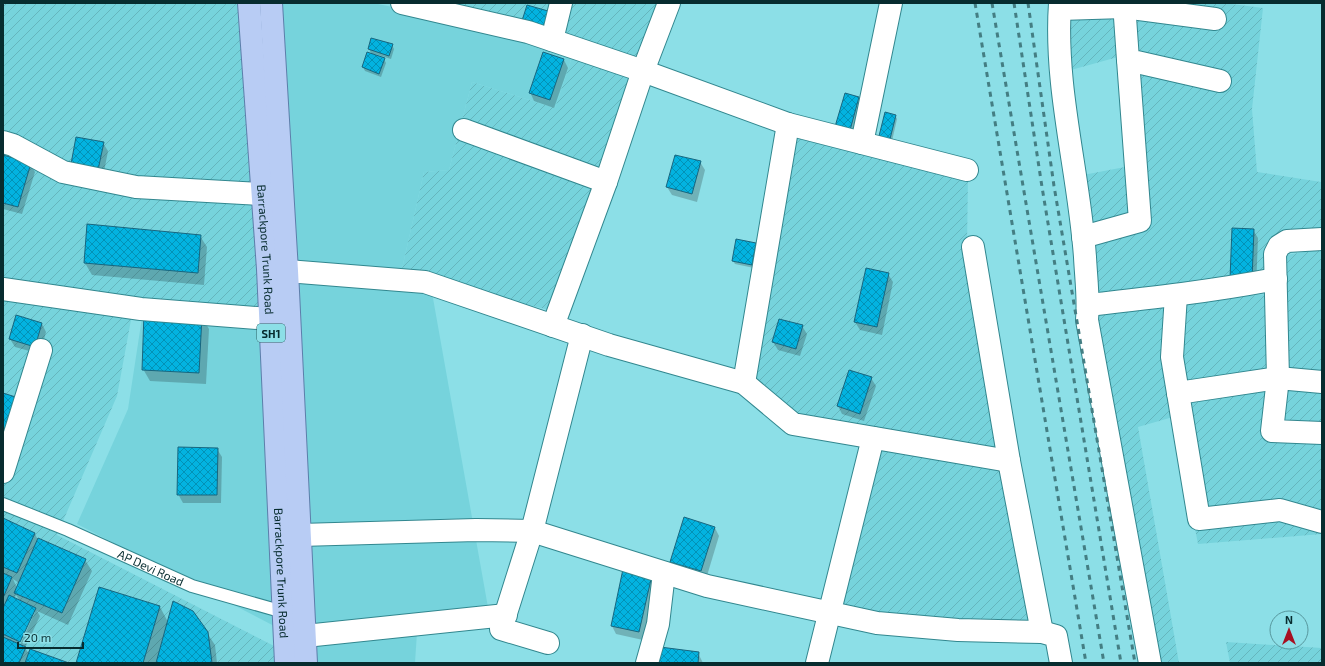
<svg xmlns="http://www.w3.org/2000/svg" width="1325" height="666" viewBox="0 0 1325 666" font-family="'Exo 2',sans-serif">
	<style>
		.built { fill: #76d3dc }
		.industrial { fill: url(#industrial-furrows) }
		.shadow { fill: #0003; fill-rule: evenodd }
		.building { fill: url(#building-cross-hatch); stroke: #18667f }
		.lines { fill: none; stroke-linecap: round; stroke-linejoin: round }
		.lane-casing { stroke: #32878f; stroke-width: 14 }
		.street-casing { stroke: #32878f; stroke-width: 24 }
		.primary-casing { stroke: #5c7eaa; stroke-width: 24 }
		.lane { stroke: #fff; stroke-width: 12 }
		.street { stroke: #fff; stroke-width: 22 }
		.primary { stroke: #b8ccf4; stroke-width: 22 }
		.rail { stroke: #447e83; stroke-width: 3; stroke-dasharray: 5 5; stroke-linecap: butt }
		.labels { text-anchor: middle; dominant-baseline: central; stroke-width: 3; stroke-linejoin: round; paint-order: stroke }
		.shield { fill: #8cdfe7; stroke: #2f6266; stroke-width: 1 }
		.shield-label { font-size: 11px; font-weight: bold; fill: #072c2f }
		.street-label { font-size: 12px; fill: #072c2f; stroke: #8cdfe7 }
	</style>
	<defs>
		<pattern id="industrial-furrows" width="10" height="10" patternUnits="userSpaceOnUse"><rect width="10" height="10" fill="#76d3dc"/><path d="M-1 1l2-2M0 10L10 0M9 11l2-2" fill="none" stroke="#65b5bd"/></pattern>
		<pattern id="building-cross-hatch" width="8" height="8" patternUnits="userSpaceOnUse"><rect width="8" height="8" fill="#03b3e0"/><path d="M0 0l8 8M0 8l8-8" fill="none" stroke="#0392b6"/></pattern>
	</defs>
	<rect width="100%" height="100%" fill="#8cdfe7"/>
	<!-- built -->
	<g class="built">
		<polygon points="258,3 373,3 505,30 573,54 555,108 472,82 449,170 424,172 401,273 278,263"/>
		<polygon points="278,274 431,287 489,613 278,628 77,524 128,409 143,311"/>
		<polygon points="417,632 415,663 294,663 293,644"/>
	</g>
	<!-- industrial -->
	<g class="industrial">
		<polygon points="3,3 241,3 249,161 261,314 133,309 117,396 57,535 278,648 278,663 3,663"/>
		<polygon points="422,3 661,3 640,62"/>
		<polygon points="1066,3 1224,3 1263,8 1252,109 1257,172 1321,182 1321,233 1277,235 1271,281 1097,296 1083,175 1146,163 1136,52 1071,70"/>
		<polygon points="573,54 634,74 553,311 401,273 424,172 449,170 472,82 555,108"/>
		<polygon points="793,133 968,175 967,248 1033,625 884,615 841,607 879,431 793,416 749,379"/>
		<polygon points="1322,249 1322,534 1198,544 1173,417 1138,427 1179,663 1154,663 1095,316 1122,309 1286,292 1286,255"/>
		<polygon points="1226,642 1322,648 1322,663 1230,663"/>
	</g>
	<!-- shadow -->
	<g class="shadow">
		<polygon points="372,39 392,45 394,49 391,59 375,54 374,56 384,59 386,63 381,77 365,71 363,67 372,55 369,49"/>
		<polygon points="544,53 564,60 568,68 554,108 534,101 530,92"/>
		<polygon points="858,98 863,106 853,141 840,138"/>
		<polygon points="895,115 897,119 890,150 881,148"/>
		<polygon points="103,143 108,151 103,177 76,172"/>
		<polygon points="3,156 30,164 35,172 22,214 3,209"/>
		<polygon points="700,162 705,170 697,202 672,195 667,187"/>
		<polygon points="1253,230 1258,238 1256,288 1236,287"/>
		<polygon points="200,236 207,247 204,285 92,275 85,263"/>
		<polygon points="755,244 758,248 754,268 735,264 733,261"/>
		<polygon points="888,274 893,282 882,335 860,330 855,322"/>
		<polygon points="202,317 209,329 206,384 150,381 143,369"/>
		<polygon points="42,324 46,332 40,354 15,347 10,339"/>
		<polygon points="802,326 807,334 800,356 778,350 773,342"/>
		<polygon points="871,378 876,386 864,421 842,414 838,406"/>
		<polygon points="217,449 222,457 221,503 183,503 178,494"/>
		<polygon points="685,518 715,528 719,536 706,579 676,570 671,562"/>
		<path d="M3 519 35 534 38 540 85 560 92 571 68 625 37 611 40 616 25 648 29 654 66 663H3ZM13 579 19 583 17 588ZM16 595 20 601 14 599ZM33 612H35L19 647 17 646Z"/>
		<polygon points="651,576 656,584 643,640 616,634 612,626"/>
		<polygon points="160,607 168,622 207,633 215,645 217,663 77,663"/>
		<polygon points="698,653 703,663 659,663"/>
	</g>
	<!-- building -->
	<g class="building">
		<polygon points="527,5 555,13 549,32 521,24"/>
		<polygon points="371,38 393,44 389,56 368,49"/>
		<polygon points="367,52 385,58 379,74 362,67"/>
		<polygon points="543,52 564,59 550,100 529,93"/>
		<polygon points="845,93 859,97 849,134 834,130"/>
		<polygon points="885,112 896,115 888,147 877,144"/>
		<polygon points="76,137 104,142 98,170 71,164"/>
		<polygon points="3,155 31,163 18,207 3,203"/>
		<polygon points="675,155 701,161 692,194 666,187"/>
		<polygon points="87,224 201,235 198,273 84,263"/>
		<polygon points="1232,228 1254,229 1252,280 1230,279"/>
		<polygon points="736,239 756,243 752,265 732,261"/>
		<polygon points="866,268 889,273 877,327 854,322"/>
		<polygon points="144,313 202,316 199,373 142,370"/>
		<polygon points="16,315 42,323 35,347 9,339"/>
		<polygon points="779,319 803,325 796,349 772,342"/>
		<polygon points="849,370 872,377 860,414 837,406"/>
		<polygon points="3,393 25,400 3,435"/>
		<polygon points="178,447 218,448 217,495 177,495"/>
		<polygon points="684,517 715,527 701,571 670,562"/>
		<polygon points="3,518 35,533 17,573 3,567"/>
		<polygon points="38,538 86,559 62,613 14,593"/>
		<polygon points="623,569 652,575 639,632 611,626"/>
		<polygon points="3,573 12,577 3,598"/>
		<polygon points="99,587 160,606 143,663 76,663"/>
		<polygon points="9,595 36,608 20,642 3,634 3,608"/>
		<polygon points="173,601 193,611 208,632 212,663 156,663"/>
		<polygon points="3,637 26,647 19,663 3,663"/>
		<polygon points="660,647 699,652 698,663 658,663"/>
		<polygon points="30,649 69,663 25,663"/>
	</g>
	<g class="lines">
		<defs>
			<g id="lane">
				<path id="s1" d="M3 504 68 530 192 586 287 613"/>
			</g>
			<g id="street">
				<polyline points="402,3 528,32 643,71 788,124 967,170"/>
				<path d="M1060 3C1054 88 1079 172 1085 257 1086 278 1089 299 1087 320L1150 663"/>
				<polyline points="1124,3 1128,60 1220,81"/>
				<polyline points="1060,9 1124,7 1215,19"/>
				<polyline points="552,40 561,3"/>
				<polyline points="464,130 606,182"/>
				<polyline points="3,142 13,145 63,172 136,187 262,194"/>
				<polyline points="862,143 891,3"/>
				<polyline points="1083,237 1140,221 1128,60"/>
				<polyline points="1322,239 1287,241 1279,246 1275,254 1278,378 1272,431 1322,433"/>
				<polyline points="287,271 425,282 609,345 744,383 793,424 1009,461"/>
				<polyline points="3,289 141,309 270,319"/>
				<polyline points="1176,295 1172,357 1199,519 1280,510 1322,522"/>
				<path d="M1088 305C1151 298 1214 291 1276 279"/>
				<polyline points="553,326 606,182 643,71 669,3"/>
				<polyline points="744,383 788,124"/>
				<polyline points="1178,393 1278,378 1322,382"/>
				<polyline points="3,472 41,350"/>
				<polyline points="300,535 476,530 532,531 707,586 877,623 958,630 1042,632 1009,461 973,247"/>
				<polyline points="1042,632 1056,636 1061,663"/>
				<polyline points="286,638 506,615"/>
				<polyline points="548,643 501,629 532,531 582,335"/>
				<polyline points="647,663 658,624 664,573"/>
				<polyline points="817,663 873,438"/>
			</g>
			<g id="primary">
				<path id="s2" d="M249 3 268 269 286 663"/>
				<polyline points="271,3 287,271 306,663"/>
			</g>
		</defs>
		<!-- lane casing -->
		<use href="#lane" class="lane-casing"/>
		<!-- street casing -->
		<use href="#street" class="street-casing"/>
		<!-- primary casing -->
		<use href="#primary" class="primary-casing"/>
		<!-- lane -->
		<use href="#lane" class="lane"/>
		<!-- street -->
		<use href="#street" class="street"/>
		<!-- primary -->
		<use href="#primary" class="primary"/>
		<!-- rail -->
		<g class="rail">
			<polyline points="975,3 1086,663"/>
			<polyline points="992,3 1104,663"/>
			<polyline points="1014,3 1042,187 1121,663"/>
			<polyline points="1028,3 1054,186 1135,663"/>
		</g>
	</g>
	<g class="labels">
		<!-- shield labels -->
		<rect class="shield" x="257" y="324" width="28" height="18" rx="3"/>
		<g class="shield-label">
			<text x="271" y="333">SH1</text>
		</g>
		<!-- street labels -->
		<g class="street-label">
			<text stroke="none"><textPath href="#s2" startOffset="247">Barrackpore Trunk Road</textPath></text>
			<text stroke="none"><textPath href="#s1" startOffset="161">AP Devi Road</textPath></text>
			<text stroke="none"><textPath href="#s2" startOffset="571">Barrackpore Trunk Road</textPath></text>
		</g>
	</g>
	<!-- border -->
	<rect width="1325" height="666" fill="none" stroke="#072c2f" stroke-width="8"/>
	<!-- north arrow -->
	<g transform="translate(1289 630)"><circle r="19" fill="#8cdfe7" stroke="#57979d"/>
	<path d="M0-3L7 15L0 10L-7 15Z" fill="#a70f21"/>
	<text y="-6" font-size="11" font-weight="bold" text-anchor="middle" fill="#072c2f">N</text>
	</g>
	<!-- scale -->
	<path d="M18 642v6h65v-6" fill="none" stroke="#072c2f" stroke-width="2"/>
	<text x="24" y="642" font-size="12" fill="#072c2f" stroke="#8cdfe7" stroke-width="3" paint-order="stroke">20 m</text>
</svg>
